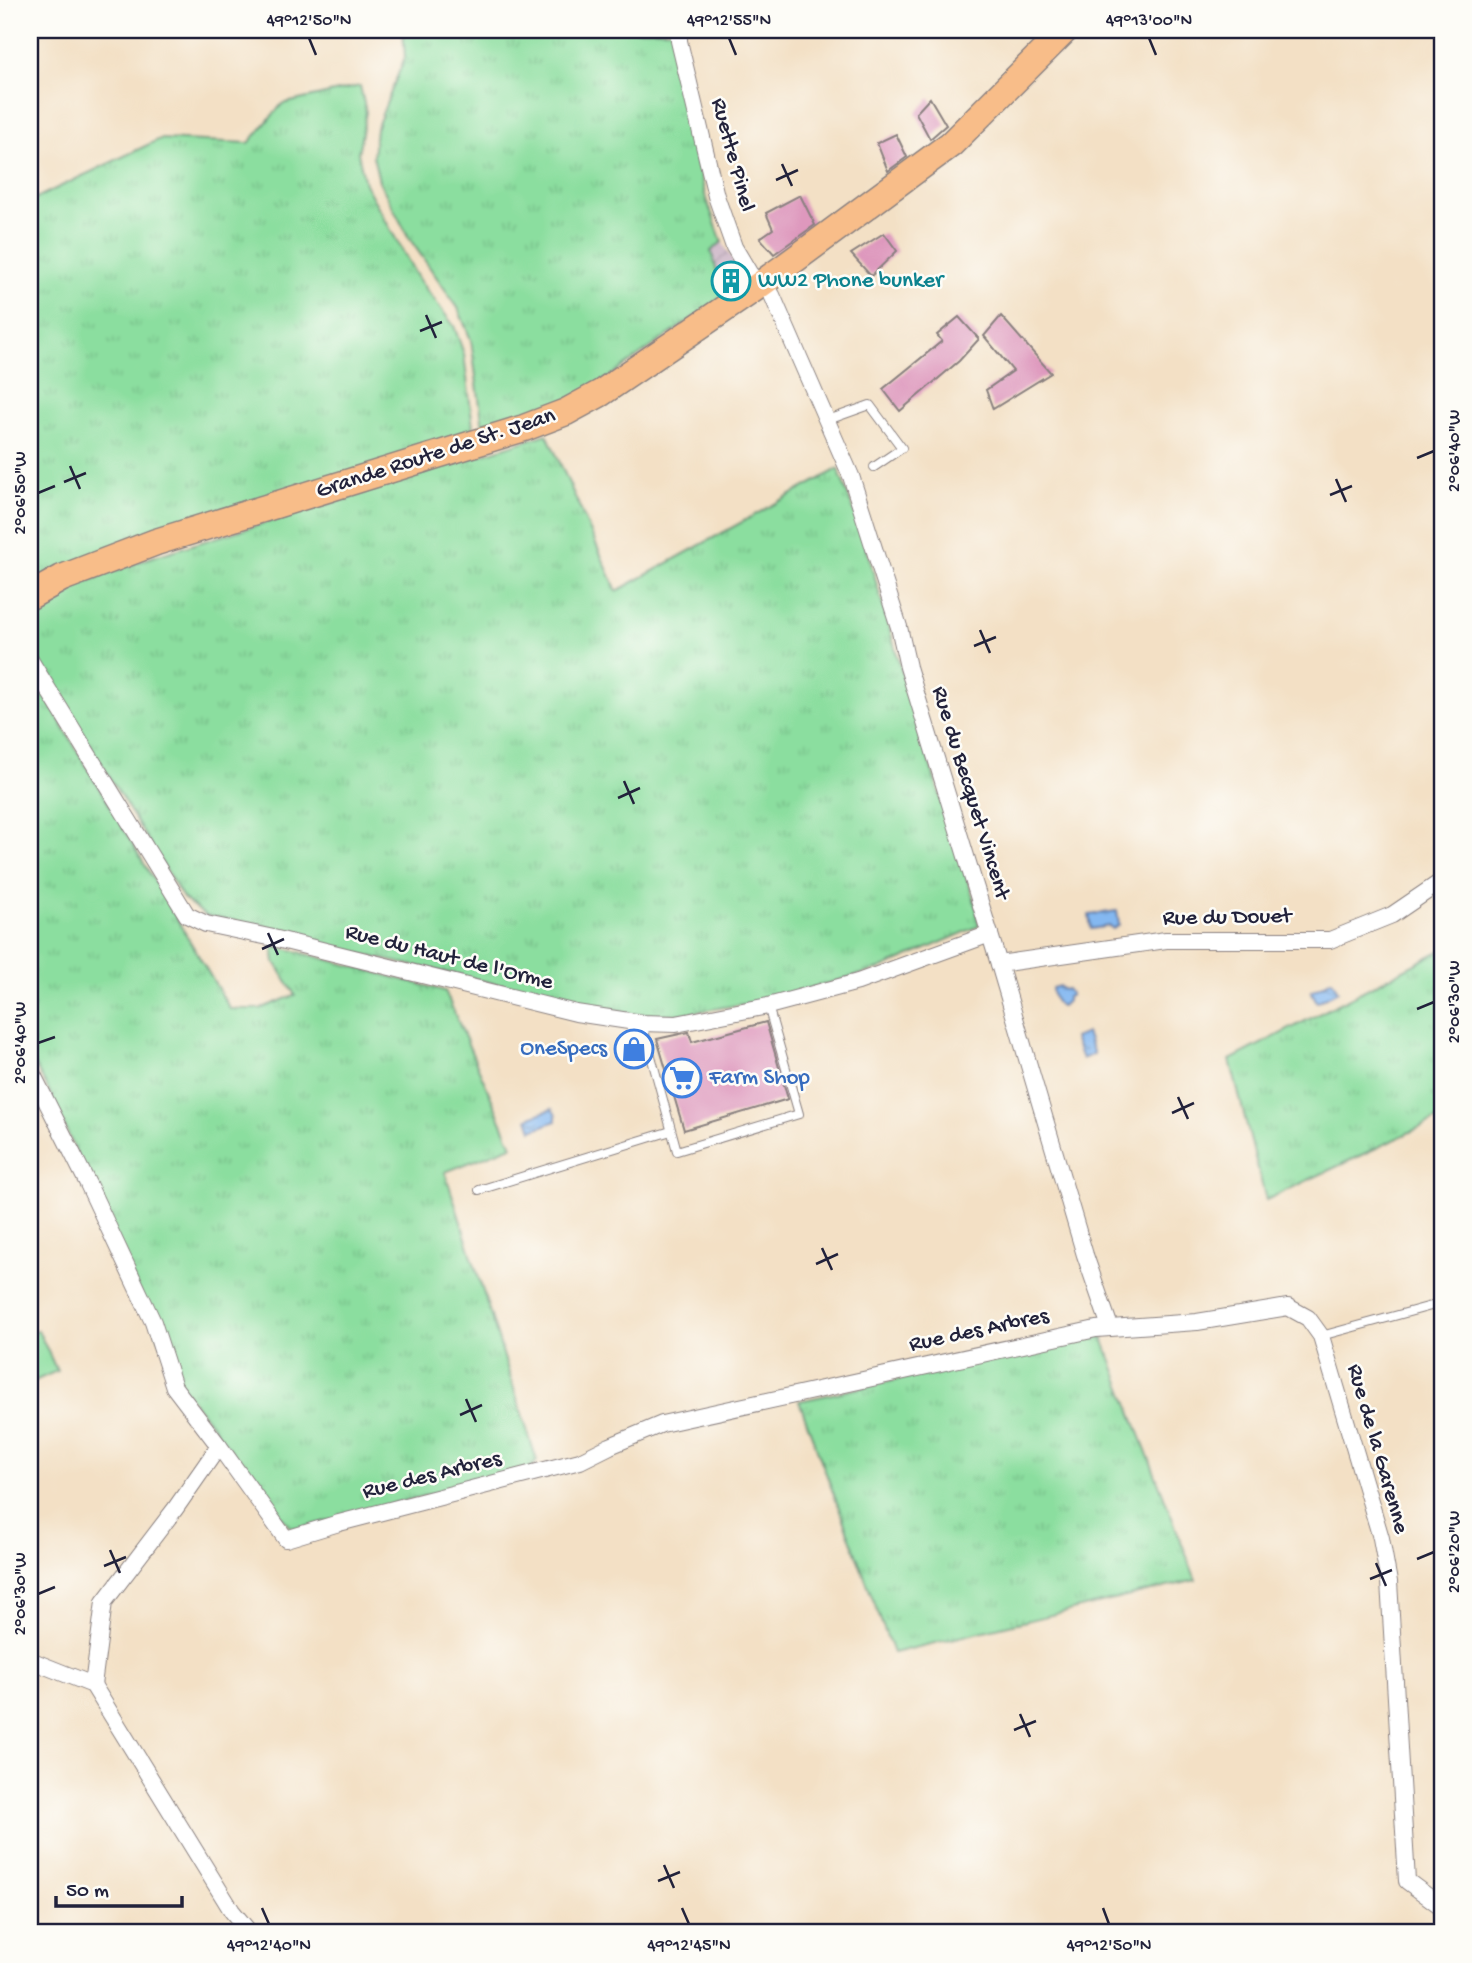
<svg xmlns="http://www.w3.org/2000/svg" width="1472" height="1963" viewBox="0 0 1472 1963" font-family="'Gochi Hand',sans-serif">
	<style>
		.industrial { fill: url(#industrial-furrows) }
		.grass { fill: url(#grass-tufts); stroke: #56806d; stroke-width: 2 }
		.green { fill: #8bde9f; stroke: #56806d; stroke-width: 2 }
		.water { fill: url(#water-ripples); stroke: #536d96; stroke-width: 2 }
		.building { fill: #de98bd }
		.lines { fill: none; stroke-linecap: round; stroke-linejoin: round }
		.lane-casing { stroke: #8a8180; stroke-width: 10 }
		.street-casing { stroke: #8a8180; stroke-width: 18 }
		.primary-casing { stroke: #8a8180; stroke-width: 29 }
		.lane { stroke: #fff; stroke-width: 8 }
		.street { stroke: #fff; stroke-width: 16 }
		.primary { stroke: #f8bd89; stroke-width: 26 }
		.ticks { fill: none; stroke: #22223b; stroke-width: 2.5 }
		.labels { text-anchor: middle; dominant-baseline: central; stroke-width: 5; stroke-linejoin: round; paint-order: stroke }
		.street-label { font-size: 23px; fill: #22223b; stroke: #fdfcf7 }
		.culture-label { font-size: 23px; fill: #0d838f; stroke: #fdfcf7; text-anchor: start }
		.shop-label { font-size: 23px; fill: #366cbe; stroke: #fdfcf7; text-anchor: end }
		.neatline { fill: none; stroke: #22223b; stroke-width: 2.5 }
		.ticks-label { font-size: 18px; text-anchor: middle; fill: #22223b }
	</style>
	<defs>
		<pattern id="industrial-furrows" width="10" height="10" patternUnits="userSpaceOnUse" patternTransform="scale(1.75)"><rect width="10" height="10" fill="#d1bdcc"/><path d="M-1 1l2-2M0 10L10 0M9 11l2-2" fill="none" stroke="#b3a2b0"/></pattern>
		<pattern id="grass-tufts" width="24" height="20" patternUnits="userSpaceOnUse" patternTransform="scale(1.75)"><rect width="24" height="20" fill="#8bde9f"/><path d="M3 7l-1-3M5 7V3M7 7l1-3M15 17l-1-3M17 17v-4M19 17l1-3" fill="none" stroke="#78be8a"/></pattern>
		<pattern id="water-ripples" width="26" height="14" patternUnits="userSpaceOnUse" patternTransform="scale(1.75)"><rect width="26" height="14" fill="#84b8f1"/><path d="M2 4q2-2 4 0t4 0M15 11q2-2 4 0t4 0" fill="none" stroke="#6c95c4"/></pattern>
	</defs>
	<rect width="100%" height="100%" fill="#fdfcf7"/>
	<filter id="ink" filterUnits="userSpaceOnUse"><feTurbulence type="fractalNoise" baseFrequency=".0143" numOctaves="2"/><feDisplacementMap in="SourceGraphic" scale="14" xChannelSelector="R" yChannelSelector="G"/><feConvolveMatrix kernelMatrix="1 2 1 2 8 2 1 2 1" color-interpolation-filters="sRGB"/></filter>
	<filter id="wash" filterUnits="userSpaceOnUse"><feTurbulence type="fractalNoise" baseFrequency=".00686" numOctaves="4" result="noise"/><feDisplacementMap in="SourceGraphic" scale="28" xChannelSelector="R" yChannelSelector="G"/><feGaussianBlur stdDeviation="1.57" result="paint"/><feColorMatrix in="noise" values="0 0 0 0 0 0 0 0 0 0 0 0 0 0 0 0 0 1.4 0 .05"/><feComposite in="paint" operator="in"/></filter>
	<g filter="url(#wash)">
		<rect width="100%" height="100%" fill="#f3e0c5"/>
		<!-- industrial -->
		<polygon class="industrial" points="722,242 743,276 739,287 724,296 711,251"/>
		<!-- grass -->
		<g class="grass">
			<polygon points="403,30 674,30 676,63 705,195 722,242 711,251 724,296 599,384 549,410 483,427 471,340 458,308 409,238 379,181 373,156 376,129 405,57"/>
			<polygon points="360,86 366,112 358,153 365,184 419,280 454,326 464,354 473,427 468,435 30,583 30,201 160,139 249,143 282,104"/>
			<polygon points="547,434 617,591 838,469 862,533 916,721 976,906 979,926 880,969 768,1000 683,1014 634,1014 328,947 263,925 206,916 183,898 30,647 30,610 78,585 152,557 337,501"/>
			<polygon points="42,691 230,1009 260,1009 295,995 275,962 273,945 445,991 512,1146 445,1172 537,1461 531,1468 301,1528 290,1527 180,1384 47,1087 30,1057 30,702"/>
			<polygon points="1442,950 1442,1117 1266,1200 1230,1060"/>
			<polygon points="1102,1336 1196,1580 893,1653 799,1401"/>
		</g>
		<!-- green -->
		<polygon class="green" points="38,1330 57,1371 30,1383 30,1334"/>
		<!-- water -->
		<g class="water">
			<polygon points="1117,911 1119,925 1113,929 1109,926 1091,929 1089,915"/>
			<polygon points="1332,980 1338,991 1317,1002 1311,991"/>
			<path d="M1059 986 1064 990 1067 989 1071 995 1067 997V1001L1062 1006C1055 1005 1052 995 1052 988Z"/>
			<polygon points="1086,1033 1094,1054 1082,1059 1074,1038"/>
			<polygon points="552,1109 556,1115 556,1121 532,1130 528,1118"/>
		</g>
		<g id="blocks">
			<!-- building -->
			<g class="building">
				<polygon points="930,98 946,125 930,139 916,113"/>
				<polygon points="896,134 907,157 888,171 877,143"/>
				<polygon points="800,195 815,225 774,254 760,238 773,229 766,213"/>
				<polygon points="884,233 897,251 871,276 851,254"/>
				<polygon points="1001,316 1051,373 993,409 986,390 1013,371 984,336"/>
				<polygon points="959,317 979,339 959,361 900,411 883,389 942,341 937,335"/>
				<polygon points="766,1022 788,1099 684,1130 657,1039 689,1032 692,1042"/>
			</g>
		</g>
	</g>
	<g filter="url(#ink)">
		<use href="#blocks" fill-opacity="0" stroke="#8a8180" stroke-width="2"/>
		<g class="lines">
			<defs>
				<g id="lane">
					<polyline points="828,420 870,405 902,448 874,467"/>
					<polyline points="642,1023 677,1151 799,1114 768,1006"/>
					<polyline points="479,1190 671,1131"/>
					<polyline points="1321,1336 1442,1303"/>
				</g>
				<g id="street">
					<polyline points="679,30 679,41 716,196 734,247 750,274 772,295 851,476 899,627 908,667 999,964 1085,1255 1110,1327"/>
					<polyline points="30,660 187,915 206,924 269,937 576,1013 642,1023 676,1024 768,1006 858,982 990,934"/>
					<polyline points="999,964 1166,940 1330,940 1392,915 1442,881"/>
					<polyline points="30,1069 88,1184 153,1322 174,1387 219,1446 286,1539 339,1523 580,1461 610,1446 662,1424 1096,1329 1197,1322 1288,1307 1308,1318 1321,1336 1381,1538 1389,1582 1407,1881 1442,1907"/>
					<polyline points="30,1660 93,1685 232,1911 250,1933"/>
					<polyline points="93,1685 104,1602 175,1509 219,1446"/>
				</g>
				<polyline id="primary" points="30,596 62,578 156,542 524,428 566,412 601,393 761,284 798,257 951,144 1065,30"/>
			</defs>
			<!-- lane casing -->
			<use href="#lane" class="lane-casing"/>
			<!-- street casing -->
			<use href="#street" class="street-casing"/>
			<!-- primary casing -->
			<use href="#primary" class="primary-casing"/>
			<!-- lane -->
			<use href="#lane" class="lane"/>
			<!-- street -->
			<use href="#street" class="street"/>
			<!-- primary -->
			<use href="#primary" class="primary"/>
		</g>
	</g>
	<!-- ticks -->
	<path class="ticks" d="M309 38 316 55M729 38 736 55M1149 38 1156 55M782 164 792 186M776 180 798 170M426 315 436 338M420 331 442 322M1417 458 1434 451M70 466 80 489M1336 479 1346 502M64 482 86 473M38 493 55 486M1330 495 1352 486M980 630 990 653M974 646 996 637M624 781 634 804M618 798 640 788M268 933 278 955M262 949 284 939M1417 1009 1434 1002M38 1043 55 1037M1178 1097 1188 1119M1172 1113 1194 1103M822 1248 832 1270M816 1264 838 1254M466 1399 476 1422M460 1415 482 1405M110 1550 120 1573M1417 1559 1434 1552M1376 1563 1386 1586M104 1566 126 1557M1370 1579 1392 1570M38 1594 55 1587M1020 1714 1030 1737M1014 1730 1036 1721M664 1865 674 1888M658 1881 680 1872M262 1908 269 1924M682 1908 689 1924M1103 1908 1109 1924"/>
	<!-- icons -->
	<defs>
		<symbol id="building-ring" viewBox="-11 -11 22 22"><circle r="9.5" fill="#fdfcf7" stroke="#0f9aa8" stroke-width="1.5"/><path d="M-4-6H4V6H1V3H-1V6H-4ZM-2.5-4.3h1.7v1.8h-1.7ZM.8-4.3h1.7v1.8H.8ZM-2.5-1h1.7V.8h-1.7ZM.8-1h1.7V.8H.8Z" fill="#0f9aa8"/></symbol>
		<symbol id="shop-ring" viewBox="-11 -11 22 22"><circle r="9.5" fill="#fdfcf7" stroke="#3f7fe0" stroke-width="1.5"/><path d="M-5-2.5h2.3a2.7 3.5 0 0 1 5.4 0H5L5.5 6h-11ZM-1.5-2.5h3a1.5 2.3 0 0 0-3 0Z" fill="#3f7fe0"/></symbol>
		<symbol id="supermarket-ring" viewBox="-11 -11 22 22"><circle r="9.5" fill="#fdfcf7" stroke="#3f7fe0" stroke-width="1.5"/><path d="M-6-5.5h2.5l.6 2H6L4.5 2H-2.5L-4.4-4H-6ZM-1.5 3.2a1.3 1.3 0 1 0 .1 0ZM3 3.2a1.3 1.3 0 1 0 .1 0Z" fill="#3f7fe0"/></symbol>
	</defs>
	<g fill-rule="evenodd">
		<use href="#building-ring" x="709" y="259" width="44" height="44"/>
		<use href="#shop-ring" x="612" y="1027" width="44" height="44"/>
		<use href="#supermarket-ring" x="660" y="1056" width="44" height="44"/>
	</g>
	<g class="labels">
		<!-- street labels -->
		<g class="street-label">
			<text transform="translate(732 155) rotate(75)">Ruette Pinel</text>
			<text transform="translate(436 454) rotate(-18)">Grande Route de St. Jean</text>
			<text transform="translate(970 793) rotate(73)">Rue du Becquet Vincent</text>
			<text transform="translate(1227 918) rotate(-1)">Rue du Douet</text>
			<text transform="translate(449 958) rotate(14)">Rue du Haut de l'Orme</text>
			<text transform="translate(979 1331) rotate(-12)">Rue des Arbres</text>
			<text transform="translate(1377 1449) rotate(74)">Rue de la Garenne</text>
			<text transform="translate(432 1476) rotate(-14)">Rue des Arbres</text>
		</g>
		<!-- culture labels -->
		<g class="culture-label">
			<text x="758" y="281">WW2 Phone bunker</text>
		</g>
		<!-- shop labels -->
		<g class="shop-label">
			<text x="607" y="1049">OneSpecs</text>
			<text x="709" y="1078" text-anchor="start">Farm Shop</text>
		</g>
	</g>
	<!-- margin -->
	<rect width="1472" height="1963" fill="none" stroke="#fdfcf7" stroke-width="77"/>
	<!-- scale -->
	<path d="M56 1896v10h126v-10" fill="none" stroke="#22223b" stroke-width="3.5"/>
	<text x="66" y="1896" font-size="21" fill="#22223b" stroke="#fdfcf7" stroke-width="5" paint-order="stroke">50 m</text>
	<rect x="38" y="38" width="1396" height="1886" class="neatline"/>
	<g class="ticks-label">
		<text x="309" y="25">49°12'50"N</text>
		<text x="729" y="25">49°12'55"N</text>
		<text x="1149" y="25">49°13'00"N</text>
		<text transform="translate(1453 451) rotate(-90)" y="6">2°06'40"W</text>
		<text transform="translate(19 493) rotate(-90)" y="6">2°06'50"W</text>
		<text transform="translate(1453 1002) rotate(-90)" y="6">2°06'30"W</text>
		<text transform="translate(19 1043) rotate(-90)" y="6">2°06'40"W</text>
		<text transform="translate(1453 1552) rotate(-90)" y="6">2°06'20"W</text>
		<text transform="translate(19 1594) rotate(-90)" y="6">2°06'30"W</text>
		<text x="269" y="1950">49°12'40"N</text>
		<text x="689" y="1950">49°12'45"N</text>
		<text x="1109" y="1950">49°12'50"N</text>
	</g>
</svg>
